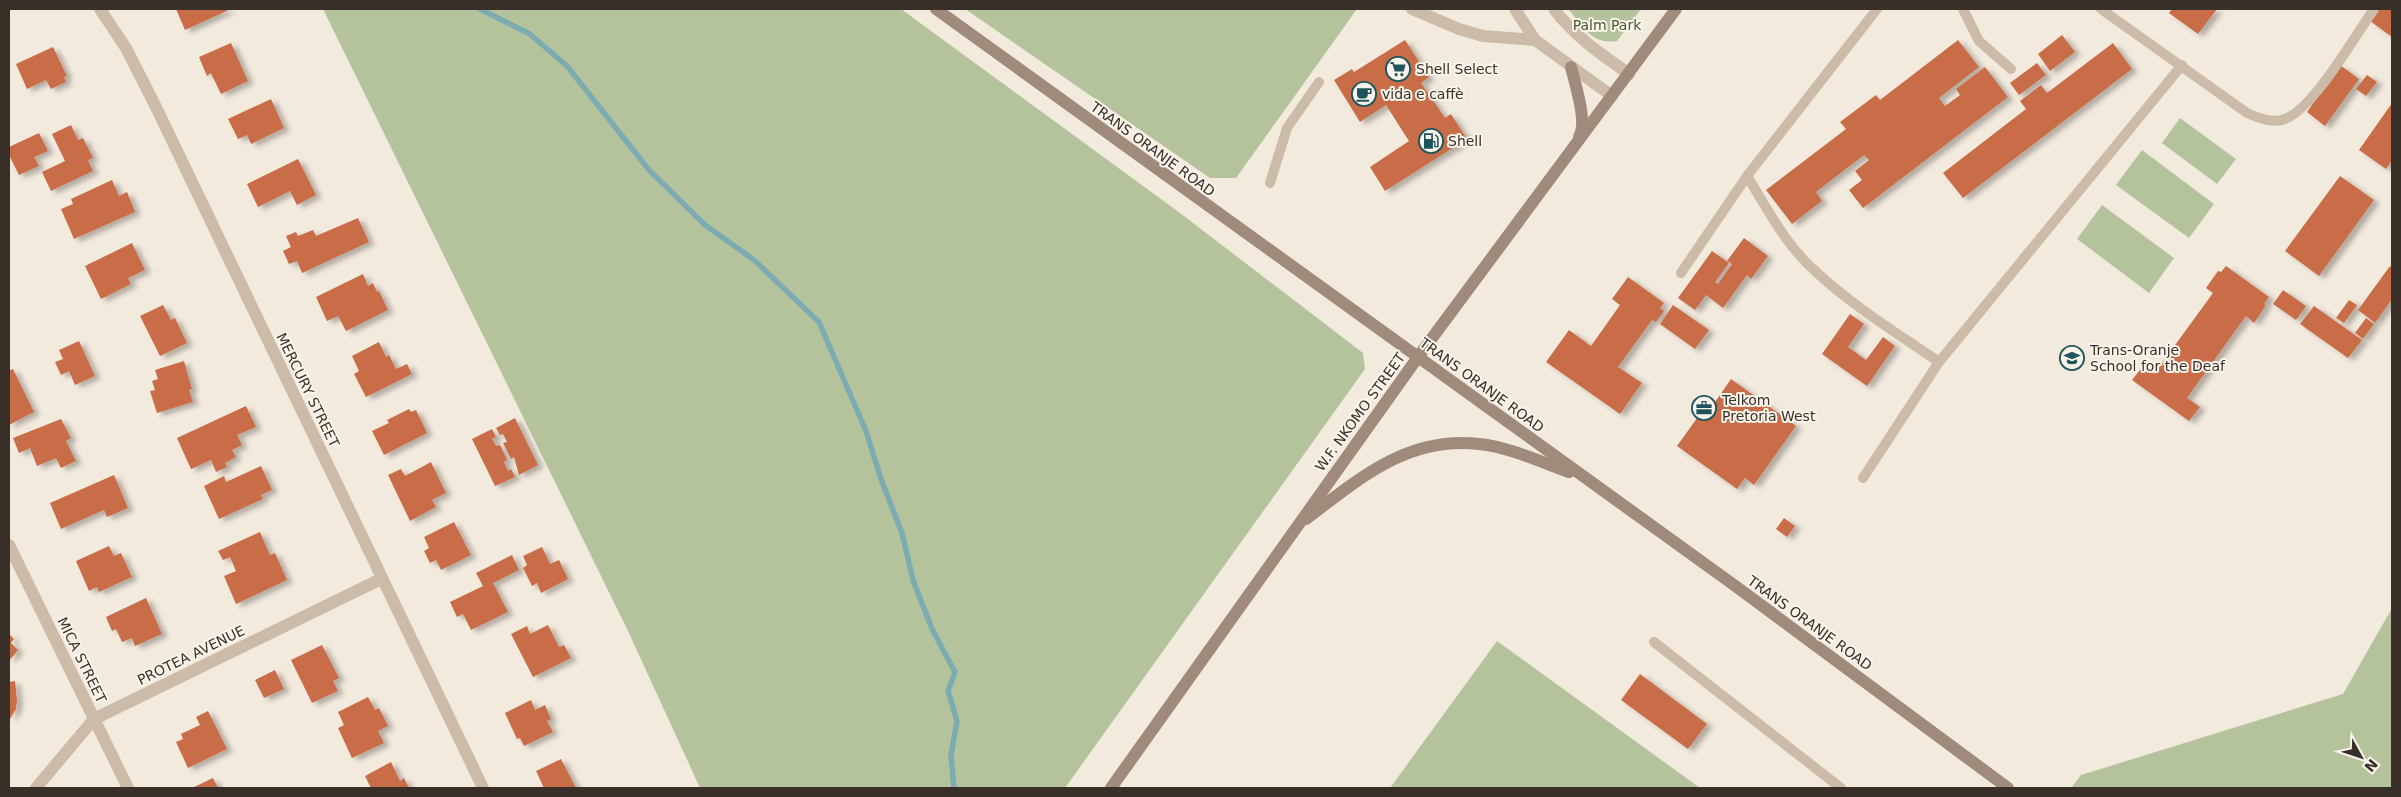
<svg xmlns="http://www.w3.org/2000/svg" width="2401" height="797" viewBox="0 0 2401 797" font-family="'DejaVu Sans',sans-serif">
	<style>
		.green { fill: #b5c39d }
		.lines { fill: none; stroke-linecap: round; stroke-linejoin: round }
		.stream { stroke: #7cacb1; stroke-width: 5.5 }
		.building { fill: #c86d47; filter: url(#shadow) }
		.service { stroke: #ccbba9; stroke-width: 10 }
		.minor { stroke: #ccbba9; stroke-width: 12 }
		.secondary { stroke: #a08a7b; stroke-width: 12 }
		.labels { text-anchor: middle; dominant-baseline: central; stroke-width: 4; stroke-linejoin: round; paint-order: stroke }
		.park-label { font-size: 14px; fill: #46582c; stroke: #faf4eb }
		.poi-label { font-size: 14px; fill: #392f29; stroke: #faf4eb; text-anchor: start }
		.street-label { font-size: 14px; fill: #392f29; stroke: #faf4eb }
	</style>
	<defs>
		<filter id="shadow"><feDropShadow dx="5.5" dy="3" stdDeviation="2.5" flood-color="#0004"/></filter>
	</defs>
	<rect width="100%" height="100%" fill="#f3eade"/>
	<!-- green -->
	<g class="green">
		<polygon points="323,9 901,9 1180,213 1363,353 1365,369 1065,788 700,788 628,631"/>
		<polygon points="965,9 1357,9 1236,178 1210,178"/>
		<path d="M1568 9H1641L1617 41C1591 45 1583 26 1568 9Z"/>
		<polygon points="2180,118 2236,159 2217,184 2162,143"/>
		<polygon points="2142,150 2214,204 2189,238 2116,185"/>
		<polygon points="2102,205 2174,258 2149,293 2077,239"/>
		<polygon points="2392,608 2392,788 2071,788 2081,775 2343,694"/>
		<polygon points="1497,641 1700,788 1390,788"/>
	</g>
	<g class="lines">
		<!-- stream -->
		<polyline class="stream" points="480,9 530,34 567,66 649,170 705,225 754,260 819,322 866,431 881,479 902,533 913,580 932,629 955,672 948,691 957,721 951,755 954,788"/>
	</g>
	<!-- building -->
	<g class="building">
		<polygon points="176,9 231,9 185,30"/>
		<polygon points="2172,9 2217,9 2198,34 2169,13"/>
		<polygon points="2379,9 2392,9 2392,37 2370,21"/>
		<polygon points="2062,35 2075,52 2050,71 2038,54"/>
		<polygon points="1405,40 1429,77 1421,83 1445,118 1451,114 1467,139 1385,191 1370,167 1409,141 1386,105 1360,122 1334,80 1352,69 1354,72"/>
		<polygon points="1958,40 1979,67 1939,98 1945,106 1960,95 1956,89 1985,67 2008,97 1863,208 1849,190 1862,180 1855,171 1869,160 1864,155 1816,192 1822,201 1792,224 1766,190 1846,129 1840,122 1876,95 1880,100"/>
		<polygon points="231,43 248,81 221,94 211,73 207,76 199,57"/>
		<polygon points="2113,43 2132,69 1963,198 1943,173 2026,109 2020,101 2041,85 2047,93"/>
		<polygon points="53,47 67,76 64,77 66,82 51,89 46,80 27,89 16,64"/>
		<polygon points="2037,63 2046,75 2019,95 2010,83"/>
		<polygon points="2340,65 2359,79 2325,126 2307,112"/>
		<polygon points="2367,75 2377,82 2366,96 2356,89"/>
		<polygon points="271,99 284,128 251,144 247,135 238,139 228,119"/>
		<polygon points="2392,103 2392,160 2386,169 2359,150"/>
		<polygon points="71,125 78,140 83,138 93,158 88,160 93,171 51,191 42,172 65,161 52,134"/>
		<polygon points="39,133 48,151 34,157 39,166 19,175 9,155 9,147"/>
		<polygon points="298,159 316,195 297,205 290,191 258,207 247,184"/>
		<polygon points="2340,176 2374,200 2319,276 2285,251"/>
		<polygon points="112,180 119,196 127,192 135,212 74,239 61,209 73,204 71,199"/>
		<polygon points="358,218 369,242 302,273 297,261 289,264 283,251 291,247 286,236 296,232 298,236 313,230 316,236"/>
		<polygon points="1744,238 1768,256 1751,279 1747,275 1723,308 1706,295 1695,310 1678,298 1712,251 1729,263 1715,282 1718,284 1732,264 1727,261"/>
		<polygon points="132,243 145,270 128,278 131,284 101,299 85,266"/>
		<polygon points="2226,266 2269,297 2264,304 2266,305 2254,323 2246,316 2187,398 2200,407 2189,421 2132,380 2143,366 2154,374 2213,293 2206,288 2218,271 2221,272"/>
		<polygon points="2390,266 2392,268 2392,299 2375,323 2358,310"/>
		<polygon points="363,274 368,286 373,283 377,292 379,291 388,310 346,331 338,316 327,321 316,297"/>
		<polygon points="1628,277 1664,303 1660,308 1664,311 1656,322 1652,320 1618,367 1642,383 1620,414 1546,362 1569,330 1591,346 1620,305 1612,299"/>
		<polygon points="2283,290 2306,306 2296,320 2273,304"/>
		<polygon points="2349,300 2357,305 2344,323 2336,318"/>
		<polygon points="163,305 171,320 175,318 187,343 160,356 140,316"/>
		<polygon points="1673,305 1709,330 1695,349 1660,324"/>
		<polygon points="2314,306 2362,340 2348,358 2300,324"/>
		<polygon points="1850,314 1864,324 1848,347 1866,360 1883,337 1895,346 1867,386 1822,354"/>
		<polygon points="2366,318 2374,324 2363,339 2355,333"/>
		<polygon points="79,341 95,376 75,385 69,371 61,375 55,362 63,359 59,350"/>
		<polygon points="379,342 386,357 389,355 396,369 407,364 412,374 366,397 354,374 359,371 352,356"/>
		<polygon points="184,361 192,389 189,390 193,402 157,413 150,391 155,390 152,381 158,379 155,370"/>
		<polygon points="9,367 10,370 13,369 34,412 9,425"/>
		<polygon points="1731,379 1796,426 1754,485 1745,478 1737,489 1677,446 1700,414 1704,418"/>
		<polygon points="246,406 256,427 237,435 242,445 232,450 236,457 225,463 227,467 216,472 211,460 191,469 177,438"/>
		<polygon points="409,409 411,412 416,410 427,433 384,455 372,431 389,423 387,420"/>
		<polygon points="515,418 538,465 519,475 514,457 511,459 503,443 507,442 503,434 500,435 496,428"/>
		<polygon points="61,419 71,438 66,441 76,461 61,468 56,458 37,466 30,448 19,453 13,438"/>
		<polygon points="492,429 496,437 492,439 496,446 500,445 507,460 504,462 508,471 511,469 515,477 495,486 472,439"/>
		<polygon points="431,462 446,493 432,500 436,507 410,521 388,475 401,469 405,476"/>
		<polygon points="261,466 272,490 261,495 263,499 219,519 204,486 224,476 226,482"/>
		<polygon points="114,475 128,508 107,517 104,510 61,529 50,503"/>
		<polygon points="1784,518 1795,526 1787,537 1776,529"/>
		<polygon points="454,522 471,555 441,570 436,560 430,563 424,551 429,548 424,537"/>
		<polygon points="260,532 270,555 275,553 287,580 236,604 224,576 236,571 230,557 223,560 218,551"/>
		<polygon points="109,546 114,556 121,553 132,577 99,592 97,587 89,591 76,561"/>
		<polygon points="542,547 550,564 559,560 568,579 541,593 537,583 532,586 523,568 527,565 523,556"/>
		<polygon points="512,555 519,570 493,583 508,612 471,630 463,614 457,617 450,602 483,586 476,573"/>
		<polygon points="146,598 162,634 135,646 132,638 122,642 116,629 112,631 106,617"/>
		<polygon points="548,625 559,647 564,645 571,658 533,677 511,634 527,626 530,634"/>
		<polygon points="9,634 14,639 11,643 18,650 9,661"/>
		<polygon points="322,645 339,678 333,681 338,691 312,703 291,660"/>
		<polygon points="275,670 284,689 264,698 255,680"/>
		<polygon points="1640,674 1707,724 1688,749 1621,700"/>
		<polygon points="15,681 17,701 16,709 10,719 9,682"/>
		<polygon points="368,697 375,710 379,708 388,726 378,731 384,743 352,758 338,728 344,725 338,712"/>
		<polygon points="531,700 535,710 545,705 551,719 547,721 553,732 524,746 520,738 517,739 505,713"/>
		<polygon points="208,711 227,749 188,768 176,742 183,739 181,734 200,725 196,717"/>
		<polygon points="561,759 576,788 544,788 536,771"/>
		<polygon points="391,762 400,781 404,778 409,788 371,788 365,776"/>
		<polygon points="213,778 218,788 192,788"/>
	</g>
	<g class="lines">
		<!-- service -->
		<g class="service">
			<polyline points="1963,9 1979,41 2011,69"/>
			<path d="M2101 9 2247 113C2259 118 2272 124 2285 119 2314 108 2355 36 2374 9"/>
			<polyline points="1747,176 1877,9"/>
			<polyline points="1270,183 1287,128 1319,82"/>
			<path d="M1681 273 1747 176C1767 208 1785 244 1813 269 1851 305 1897 333 1939 362"/>
			<polyline points="1863,478 1939,362 2182,65"/>
			<polyline points="1654,642 1841,788"/>
		</g>
		<!-- minor -->
		<g class="minor">
			<polyline points="100,9 126,48 155,105 483,788"/>
			<polyline points="1412,9 1459,29 1483,36 1535,40"/>
			<polyline points="1515,9 1535,40 1612,96"/>
			<path d="M1554 9C1574 36 1602 55 1629 74"/>
			<polyline points="9,545 128,788"/>
			<polyline points="36,788 94,719 381,579"/>
		</g>
		<!-- secondary -->
		<g class="secondary">
			<polyline points="936,9 1734,585 2008,788"/>
			<path d="M1571 67C1575 84 1588 122 1579 137"/>
			<path d="M1306 519C1359 479 1407 436 1479 444 1509 447 1541 462 1569 472"/>
			<polyline points="1111,788 1418,357 1676,9"/>
		</g>
	</g>
	<!-- icons -->
	<defs>
		<symbol id="supermarket-ring" viewBox="-11 -11 22 22"><circle r="9.5" fill="#faf4eb" stroke="#1e555c" stroke-width="1.5"/><path d="M-6-5.5h2.5l.6 2H6L4.5 2H-2.5L-4.4-4H-6ZM-1.5 3.2a1.3 1.3 0 1 0 .1 0ZM3 3.2a1.3 1.3 0 1 0 .1 0Z" fill="#1e555c"/></symbol>
		<symbol id="cafe-ring" viewBox="-11 -11 22 22"><circle r="9.5" fill="#faf4eb" stroke="#1e555c" stroke-width="1.5"/><path d="M-5.5-4.5H6V0H3Q3 3.5 0 3.5H-2.5Q-5.5 3.5-5.5 0ZM3-3.2v2h1.7v-2ZM-6 4.5H4V6H-6Z" fill="#1e555c"/></symbol>
		<symbol id="fuel-ring" viewBox="-11 -11 22 22"><circle r="9.5" fill="#faf4eb" stroke="#1e555c" stroke-width="1.5"/><path d="M-5.5-6h7V0h2V4h1.3V-2.5L3-4.5l.8-.8L6-3V5H2.5V1h-1V6h-7ZM-4.2-4.7v3.2H.2V-4.7Z" fill="#1e555c"/></symbol>
		<symbol id="school-ring" viewBox="-11 -11 22 22"><circle r="9.5" fill="#faf4eb" stroke="#1e555c" stroke-width="1.5"/><path d="M0-5L7-2L0 1L-7-2ZM-4 1L0 2.5L4 1V4Q0 6-4 4Z" fill="#1e555c"/></symbol>
		<symbol id="office-ring" viewBox="-11 -11 22 22"><circle r="9.5" fill="#faf4eb" stroke="#1e555c" stroke-width="1.5"/><path d="M-6-3h4V-5.5h4V-3h4V5H-6ZM-1-4.5V-3h2v-1.5ZM-6 0V1H6V0Z" fill="#1e555c"/></symbol>
	</defs>
	<g fill-rule="evenodd">
		<use href="#supermarket-ring" x="1384" y="55" width="28" height="28"/>
		<use href="#cafe-ring" x="1350" y="80" width="28" height="28"/>
		<use href="#fuel-ring" x="1417" y="127" width="28" height="28"/>
		<use href="#school-ring" x="2058" y="344" width="28" height="28"/>
		<use href="#office-ring" x="1690" y="394" width="28" height="28"/>
	</g>
	<g class="labels">
		<!-- park labels -->
		<g class="park-label">
			<text x="1607" y="25">Palm Park</text>
		</g>
		<!-- poi labels -->
		<g class="poi-label">
			<text x="1416" y="69">Shell Select</text>
			<text x="1382" y="94">vida e caffè</text>
			<text x="1448" y="141">Shell</text>
			<text x="2090" y="350">Trans-Oranje<tspan x="2090" dy="16">School for the Deaf</tspan></text>
			<text x="1722" y="400">Telkom<tspan x="1722" dy="16">Pretoria West</tspan></text>
		</g>
		<!-- street labels -->
		<g class="street-label">
			<text transform="translate(1153 149) rotate(36)">TRANS ORANJE ROAD</text>
			<text transform="translate(1482 385) rotate(36)">TRANS ORANJE ROAD</text>
			<text transform="translate(308 390) rotate(64)">MERCURY STREET</text>
			<text transform="translate(1360 412) rotate(-54)">W.F. NKOMO STREET</text>
			<text transform="translate(1810 623) rotate(36)">TRANS ORANJE ROAD</text>
			<text transform="translate(191 655) rotate(-26)">PROTEA AVENUE</text>
			<text transform="translate(82 660) rotate(64)">MICA STREET</text>
		</g>
	</g>
	<!-- border -->
	<rect width="2401" height="797" fill="none" stroke="#392f29" stroke-width="20"/>
	<!-- north arrow -->
	<g transform="translate(2361 757) rotate(130)" stroke="#faf4eb" stroke-width="4" paint-order="stroke">
	<path d="M0-4L9 19L0 12L-9 19Z" fill="#392f29"/>
	<text y="-8" font-size="14" font-weight="bold" text-anchor="middle" fill="#392f29">N</text>
	</g>
</svg>
